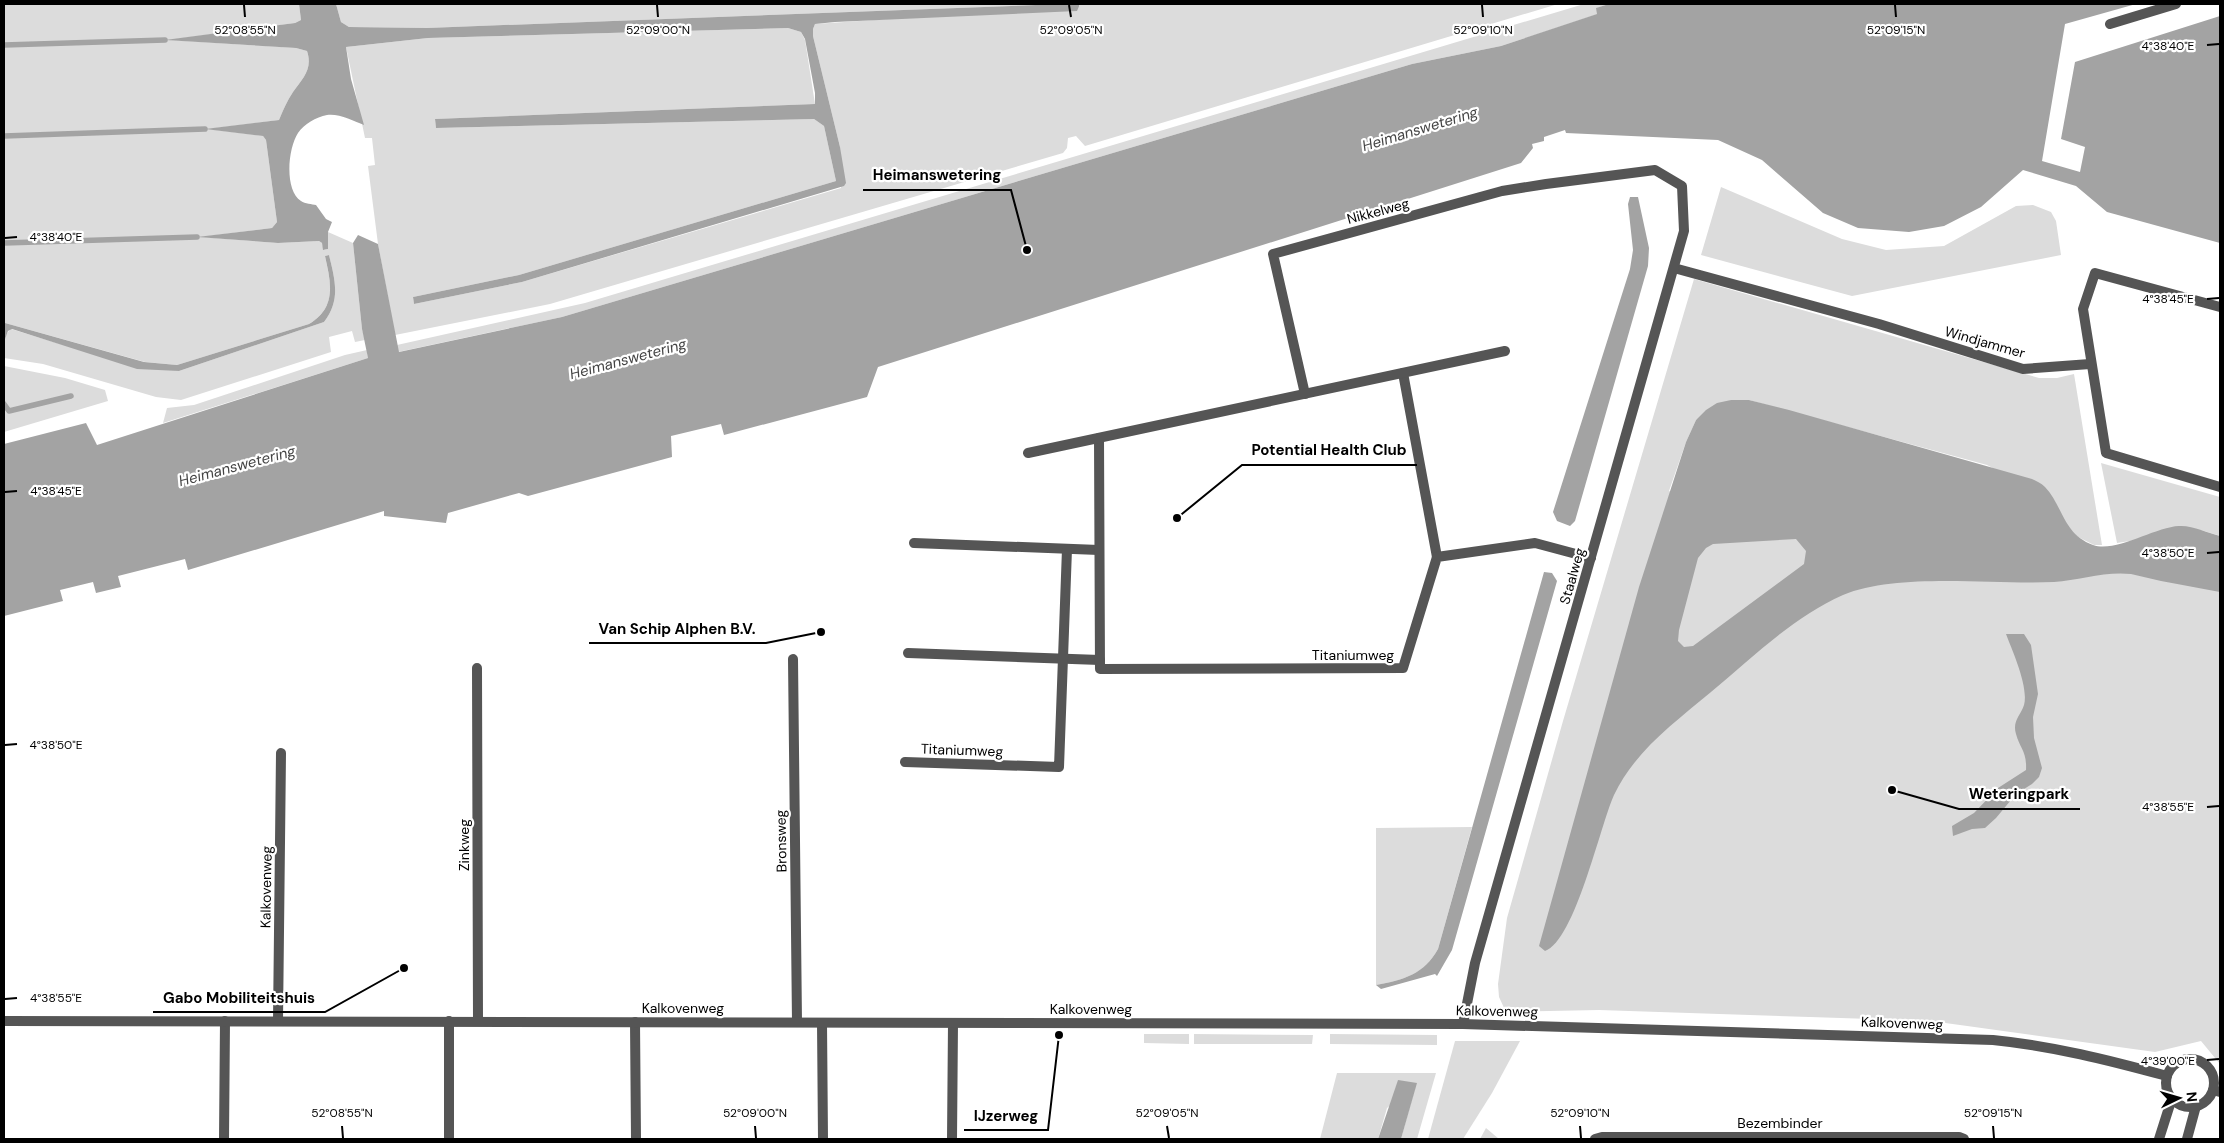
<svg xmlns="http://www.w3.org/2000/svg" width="2224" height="1143" viewBox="0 0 2224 1143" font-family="'DM Sans',sans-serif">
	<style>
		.green { fill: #dcdcdc }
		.water { fill: #a3a3a3; fill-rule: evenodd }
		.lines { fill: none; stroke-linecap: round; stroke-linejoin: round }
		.stream { stroke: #a3a3a3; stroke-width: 5.5 }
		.service { stroke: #555; stroke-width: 10 }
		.minor { stroke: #555; stroke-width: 10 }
		.tertiary { stroke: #555; stroke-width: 10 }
		.ticks { fill: none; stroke: #000; stroke-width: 2 }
		.labels { text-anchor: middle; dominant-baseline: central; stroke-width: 4.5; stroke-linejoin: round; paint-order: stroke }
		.street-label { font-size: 14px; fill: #000; stroke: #fff }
		.water-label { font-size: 15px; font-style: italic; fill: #444; stroke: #fff }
		.ticks-label { font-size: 12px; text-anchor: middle; fill: #000; stroke: #fff; stroke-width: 4.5; stroke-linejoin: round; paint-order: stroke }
		.leader { fill: none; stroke: #000; stroke-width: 2 }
		.callout-dot { fill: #000; stroke: #fff; stroke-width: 2 }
		.callout-label { font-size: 15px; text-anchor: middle; font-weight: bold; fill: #000; stroke: #fff; stroke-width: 4.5; stroke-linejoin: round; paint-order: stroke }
	</style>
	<rect width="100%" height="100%" fill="#fff"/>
	<!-- green -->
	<g class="green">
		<path d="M4 4H299L301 20 295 23 169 40 296 48 307 51C313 69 303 78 293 92 287 101 283 110 279 120L208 129 263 136 266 140 277 222 272 228 201 237 278 243 319 241 322 243 324 250 328 249V232L353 243 362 329 365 340 355 342 352 331 329 337 331 352 181 400 156 397 43 364 4 358C4 348 3 335 11 329L60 344 179 371 324 322C341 300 335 280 329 255L325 256C331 284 337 307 309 324L177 365 145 362 5 323Z"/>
		<polygon points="336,4 1062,4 427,28 349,27 341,22"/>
		<polygon points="1080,4 1558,4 1085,146 1076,136 1068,138 1067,148 1063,153 550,304 395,335 378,244 368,166 375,165 372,138 365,138 346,47 428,38 788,28 801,32 805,40 815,104 435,119 436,128 814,119 824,126 836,181 519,275 413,297 414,304 522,282 841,188 840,147 813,36 813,29 815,24 1080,6"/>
		<polygon points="1584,4 1609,4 1597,8 1598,14 1501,46 1412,64 562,317 398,352 397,345 585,303"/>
		<polygon points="1721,187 1842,239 1886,250 1944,246 2016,206 2033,205 2051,212 2056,221 2061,255 1852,296 1701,255"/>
		<polygon points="1694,279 2039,378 2057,378 2074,374 2102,545 2094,545 2078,537 2065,523 2054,500 1987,465 1749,400 1731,400 1696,420 1686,442 1669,491 1746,525 2220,579 2220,1064 2201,1041 2155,1052 1931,1021 1599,1010 1506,1012 1499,997 1498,984 1507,918 1563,721"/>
		<polygon points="367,350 368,358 163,423 167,408 194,405 345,355"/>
		<polygon points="4,366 65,378 105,390 108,401 4,432"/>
		<polygon points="2101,463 2220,497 2220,536 2201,530 2117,543"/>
		<path d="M1472 827 1438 949C1424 974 1404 980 1376 985V828Z"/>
		<polygon points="1144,1034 1189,1034 1189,1044 1144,1043"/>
		<polygon points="1194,1034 1313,1035 1312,1044 1194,1044"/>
		<polygon points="1330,1034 1437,1035 1437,1045 1330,1044"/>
		<polygon points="1455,1041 1520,1041 1492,1093 1463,1139 1428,1139"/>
		<polygon points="1337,1073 1436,1073 1417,1139 1401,1139 1416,1084 1387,1108 1378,1139 1320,1139"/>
		<polygon points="1486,1128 1499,1139 1480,1139"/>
	</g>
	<!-- water -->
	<g class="water">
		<path d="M299 4H336L341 22 349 27 427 28 1062 4H1080L1077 11 835 22 815 24 813 29V36L840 147 846 183 844 186 522 282 414 304 413 297 519 275 836 181 824 126 814 119 436 128 435 119 815 104V93L805 39 801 32 788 28 428 38 346 47 351 79 364 125C354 121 338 113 327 115 316 117 304 124 298 133 288 148 284 190 301 201 305 204 312 204 316 205L326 219 332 222 328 232V249L323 250 322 243 319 241 278 243 197 237 272 228 277 222 266 140 263 136 205 129 279 120C283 110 287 101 293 92 303 78 313 69 307 51L296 48 165 40 295 23 301 20Z"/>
		<polygon points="1609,4 2136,4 2065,24 2042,161 2080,172 2085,147 2061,139 2075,62 2220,16 2220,243 2107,212 2076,186 2023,170 1981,207 1944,226 1909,232 1858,228 1823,213 1762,160 1718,140 1566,133 1565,130 1544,137 1544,141 1532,144 1533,148 1521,163 878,367 867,397 724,435 721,424 671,436 672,457 528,496 519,493 448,513 446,523 384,516 384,511 188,570 185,559 118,576 121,587 96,593 93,582 60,590 63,601 4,616 4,444 86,423 97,445 368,358 362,329 353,243 358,235 378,244 399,352 562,317 1412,64 1501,46 1597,14 1596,8"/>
		<polygon points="1630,197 1638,197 1649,248 1648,266 1575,521 1570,526 1557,521 1553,512 1630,269 1633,250 1628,204"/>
		<path d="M329 255C335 280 341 300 324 322L179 371 137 369 12 329 8 331 4 342V309L5 323 144 362 177 365 309 324C337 307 331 283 325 256Z"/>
		<path d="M1731 400H1749L1789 410 2032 479C2036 481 2041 483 2045 487 2063 506 2063 534 2093 545 2116 553 2155 527 2179 526 2192 525 2208 533 2220 536V592C2200 588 2181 585 2161 581 2151 579 2141 576 2131 574 2106 571 2079 580 2054 582 1992 585 1898 572 1843 595 1793 617 1752 658 1711 692 1674 723 1635 751 1614 795 1600 826 1575 941 1545 951L1539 946 1639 587 1686 442 1696 420 1706 410 1717 403ZM1796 539 1806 551 1804 564 1693 646 1684 647 1678 641 1679 630 1698 558 1706 548 1713 544Z"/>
		<path d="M1544 572 1552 573 1557 581 1452 950 1437 976 1435 974 1381 989 1376 985C1404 980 1424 974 1438 949Z"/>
		<path d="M2006 634H2024L2031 645 2038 694 2033 717 2034 738 2042 768 2039 777 2032 784 2016 794 1996 818 1985 828 1972 829 1953 836 1952 826 1974 813 1998 788 2026 770C2027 751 2020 749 2016 734 2012 721 2021 715 2024 705 2029 687 2012 650 2006 634Z"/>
		<polygon points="1398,1080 1417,1083 1401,1139 1378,1139"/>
	</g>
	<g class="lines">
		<!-- stream -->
		<g class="stream">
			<polyline points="4,45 165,40"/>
			<polyline points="4,136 205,129"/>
			<polyline points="4,243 197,237"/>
			<polyline points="4,404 9,411 71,396"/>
		</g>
		<!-- service -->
		<g class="service">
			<polyline points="914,543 1099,550"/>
			<polyline points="908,653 1100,660"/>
			<polyline points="905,762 1059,767 1067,549"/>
		</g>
		<!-- minor -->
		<g class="minor">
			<polyline points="2110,24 2176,4"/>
			<polyline points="1674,268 1879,324 2023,369 2090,364"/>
			<polyline points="2220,307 2095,273 2083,309 2106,453 2220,487"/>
			<polyline points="1403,373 1437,557"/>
			<polyline points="1305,394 1273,254 1502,191 1546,184 1655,170 1682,186 1684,231 1475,963 1463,1024"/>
			<polyline points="1099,438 1100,669 1403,668 1437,557 1535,543 1591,558"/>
			<polyline points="1028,453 1505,351"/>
			<polyline points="793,659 797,1022"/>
			<polyline points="477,668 478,1021"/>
			<polyline points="278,1021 281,753"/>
			<polyline points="449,1021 449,1139"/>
			<polyline points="635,1022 636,1139"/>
			<polyline points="822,1023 823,1139"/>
			<polyline points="2213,1090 2220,1092"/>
			<polyline points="224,1139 225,1021"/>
			<polyline points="952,1139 953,1023"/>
			<polyline points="1595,1139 1602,1137 1959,1137 1964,1139"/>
		</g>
		<!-- tertiary -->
		<g class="tertiary">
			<path d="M4 1021 1463 1024 1993 1040C2053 1046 2108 1060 2167 1076"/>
			<circle cx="2190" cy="1083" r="24"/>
			<polyline points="2159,1139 2172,1098"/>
			<polyline points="2187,1139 2196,1106"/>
		</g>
	</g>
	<!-- ticks -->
	<path class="ticks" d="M244 5 245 17M657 5 658 17M1069 5 1071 17M1482 5 1483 17M1895 5 1896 17M2207 45 2219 44M5 238 17 237M2207 299 2219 298M5 492 17 491M2207 553 2219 552M5 745 17 744M2207 807 2219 806M5 999 17 998M2207 1060 2219 1059M342 1126 343 1138M755 1126 756 1138M1167 1126 1169 1138M1580 1126 1581 1138M1993 1126 1994 1138"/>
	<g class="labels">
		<!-- street labels -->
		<g class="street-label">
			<text transform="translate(1378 211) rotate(-15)">Nikkelweg</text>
			<text transform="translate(1985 342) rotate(16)">Windjammer</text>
			<text transform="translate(1572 576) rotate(-74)">Staalweg</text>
			<text x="1353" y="655">Titaniumweg</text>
			<text transform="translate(962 750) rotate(2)">Titaniumweg</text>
			<text transform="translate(781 841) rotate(-91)">Bronsweg</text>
			<text transform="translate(464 845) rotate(-90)">Zinkweg</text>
			<text transform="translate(266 887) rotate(-89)">Kalkovenweg</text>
			<text x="683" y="1008">Kalkovenweg</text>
			<text x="1091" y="1009">Kalkovenweg</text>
			<text transform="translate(1497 1011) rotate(1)">Kalkovenweg</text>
			<text transform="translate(1902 1023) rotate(2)">Kalkovenweg</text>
			<text x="1780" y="1123">Bezembinder</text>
		</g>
		<!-- water labels -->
		<g class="water-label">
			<text transform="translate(1420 129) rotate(-17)">Heimanswetering</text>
			<text transform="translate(628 359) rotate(-15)">Heimanswetering</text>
			<text transform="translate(237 466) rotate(-15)">Heimanswetering</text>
		</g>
	</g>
	<g class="ticks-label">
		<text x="245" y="34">52°08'55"N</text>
		<text x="658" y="34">52°09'00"N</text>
		<text x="1071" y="34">52°09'05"N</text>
		<text x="1483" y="34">52°09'10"N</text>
		<text x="1896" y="34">52°09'15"N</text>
		<text x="2168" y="50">4°38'40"E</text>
		<text x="56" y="241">4°38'40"E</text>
		<text x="2168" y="303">4°38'45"E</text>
		<text x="56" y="495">4°38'45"E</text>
		<text x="2168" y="557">4°38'50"E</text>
		<text x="56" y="749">4°38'50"E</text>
		<text x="2168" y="811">4°38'55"E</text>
		<text x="56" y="1002">4°38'55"E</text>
		<text x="2168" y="1065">4°39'00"E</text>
		<text x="342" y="1117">52°08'55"N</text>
		<text x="755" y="1117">52°09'00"N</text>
		<text x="1167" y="1117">52°09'05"N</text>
		<text x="1580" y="1117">52°09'10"N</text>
		<text x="1993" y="1117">52°09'15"N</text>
	</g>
	<!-- callouts -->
	<path class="leader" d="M1027 250L1011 190H863M1177 518L1242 465H1417M821 632L766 643H589M1892 790L1959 809H2080M404 968L325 1012H153M1059 1035L1048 1130H964"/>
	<g class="callout-dot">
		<circle cx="1027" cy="250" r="5"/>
		<circle cx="1177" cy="518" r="5"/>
		<circle cx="821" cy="632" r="5"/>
		<circle cx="1892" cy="790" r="5"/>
		<circle cx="404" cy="968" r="5"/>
		<circle cx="1059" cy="1035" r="5"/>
	</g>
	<g class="callout-label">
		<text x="937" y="180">Heimanswetering</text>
		<text x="1329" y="455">Potential Health Club</text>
		<text x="677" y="634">Van Schip Alphen B.V.</text>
		<text x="2019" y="799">Weteringpark</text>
		<text x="239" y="1003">Gabo Mobiliteitshuis</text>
		<text x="1006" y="1121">IJzerweg</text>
	</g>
	<!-- border -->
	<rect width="2224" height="1143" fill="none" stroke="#000000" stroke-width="10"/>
	<!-- north arrow -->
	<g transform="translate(2179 1098) rotate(85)" stroke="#ffffff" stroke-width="4" paint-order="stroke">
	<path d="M0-4L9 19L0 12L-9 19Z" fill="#000000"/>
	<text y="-8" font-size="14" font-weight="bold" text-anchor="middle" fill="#000000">N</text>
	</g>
</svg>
